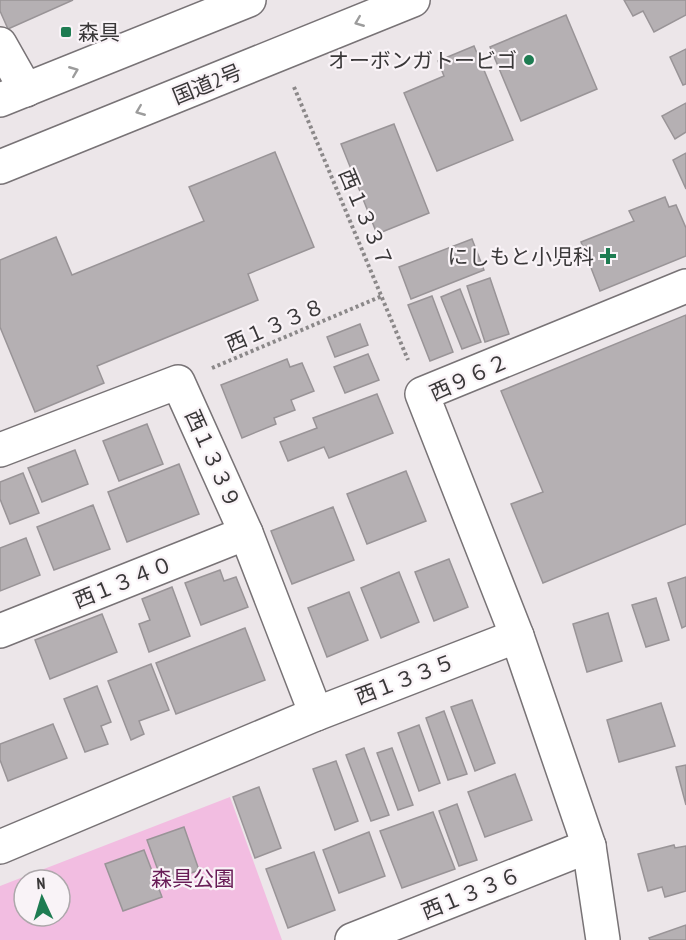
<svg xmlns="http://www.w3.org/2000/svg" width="686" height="940" viewBox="0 0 686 940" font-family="'PT Sans Narrow','Noto Sans JP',sans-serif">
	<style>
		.green { fill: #f2bde1; fill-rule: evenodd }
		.building { fill: #b5b0b3; stroke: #999497; stroke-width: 1.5 }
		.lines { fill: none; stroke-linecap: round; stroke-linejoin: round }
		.street-casing { stroke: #787376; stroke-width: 36 }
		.highway-casing { stroke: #787376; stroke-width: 36 }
		.path { stroke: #8b8889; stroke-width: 4; stroke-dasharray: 3 3; stroke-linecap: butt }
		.street { stroke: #fff; stroke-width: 33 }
		.highway { stroke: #fff; stroke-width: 33 }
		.oneway { stroke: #9c9c9c }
		.poi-dot { fill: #1e7c52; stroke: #f9f3f7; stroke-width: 2 }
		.labels { text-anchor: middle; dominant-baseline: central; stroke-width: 4.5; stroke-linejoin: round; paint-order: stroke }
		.poi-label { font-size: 21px; fill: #3a3839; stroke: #f9f3f7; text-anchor: end }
		.street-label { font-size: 21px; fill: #3a3839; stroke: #f9f3f7 }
		.park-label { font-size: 21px; fill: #681c56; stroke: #f9f3f7 }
	</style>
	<rect width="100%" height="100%" fill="#ece6e9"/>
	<!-- green -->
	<path class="green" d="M230 797 282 940H0V886ZM24 880H60V916H24Z"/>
	<!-- building -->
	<g class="building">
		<polygon points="0,0 73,0 8,29 0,11"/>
		<polygon points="624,0 686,0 686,15 654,32 643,11 633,16"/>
		<polygon points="566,15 597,89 521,121 490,47"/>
		<polygon points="474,46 513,140 437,171 404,93 444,76 438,61"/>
		<polygon points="686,49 686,84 683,85 670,57"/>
		<polygon points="686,103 686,132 675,139 662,116"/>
		<polygon points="394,124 429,213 377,234 341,144"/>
		<polygon points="275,152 314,247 248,274 258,300 97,366 104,383 35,412 0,327 0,260 56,237 72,275 204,221 189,187"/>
		<polygon points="686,153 686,189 673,160"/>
		<polygon points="665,197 669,207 676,205 686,228 686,256 600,291 581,242 634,221 629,211"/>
		<polygon points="472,239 484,270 411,299 399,267"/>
		<polygon points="490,278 509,334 485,342 467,286"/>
		<polygon points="460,289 481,342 462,349 441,297"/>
		<polygon points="432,296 453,352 430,361 408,305"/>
		<polygon points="686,315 686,524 543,583 511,504 543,492 501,391"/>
		<polygon points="360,324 368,345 335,357 327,337"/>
		<polygon points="368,354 379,380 345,393 334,367"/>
		<polygon points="287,359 290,367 302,363 314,391 291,400 295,410 274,418 276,424 242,438 221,385"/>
		<polygon points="377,394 393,433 329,458 324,447 288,461 280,442 317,428 313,418"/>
		<polygon points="147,424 163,464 119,481 103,441"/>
		<polygon points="75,450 88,484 42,502 28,468"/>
		<polygon points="179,464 199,514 127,542 108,492"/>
		<polygon points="406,471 426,521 367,544 347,494"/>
		<polygon points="23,473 39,513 10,524 0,499 0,482"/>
		<polygon points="93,505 110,549 54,570 37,527"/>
		<polygon points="333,507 354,560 292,584 271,531"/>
		<polygon points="26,538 40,575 0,591 0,548"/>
		<polygon points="449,559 468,607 434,621 415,572"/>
		<polygon points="220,570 224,581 236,577 248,607 201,625 185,583"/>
		<polygon points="399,572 419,622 381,638 361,588"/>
		<polygon points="686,577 686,626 682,628 668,583"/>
		<polygon points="172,587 190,636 149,652 139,624 150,620 142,599"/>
		<polygon points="349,592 368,640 327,657 308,608"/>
		<polygon points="656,598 669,640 646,647 632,605"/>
		<polygon points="608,613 622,661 587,672 573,624"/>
		<polygon points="102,614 117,652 50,679 35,640"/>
		<polygon points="245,628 265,680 176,714 156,663"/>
		<polygon points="151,664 169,710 139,721 144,734 131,740 108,681"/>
		<polygon points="97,686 111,722 101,726 108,744 85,752 64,699"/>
		<polygon points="472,700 495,763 475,771 451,707"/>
		<polygon points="661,703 675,746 619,762 607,720"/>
		<polygon points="444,711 467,774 448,780 426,718"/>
		<polygon points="53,724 67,758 8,781 0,760 0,744"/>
		<polygon points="419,725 440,783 419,791 398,733"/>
		<polygon points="364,748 389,815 371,821 346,755"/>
		<polygon points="392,748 413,805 398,810 377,753"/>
		<polygon points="336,761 358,821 335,830 313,769"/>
		<polygon points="686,765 686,805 676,767"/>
		<polygon points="515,774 532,820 485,837 468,792"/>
		<polygon points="259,787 281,848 255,858 233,797"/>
		<polygon points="457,804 477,860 459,866 439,811"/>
		<polygon points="433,812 455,869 402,888 380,831"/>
		<polygon points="184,827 199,870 163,884 147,840"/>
		<polygon points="369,832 385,876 339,893 323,850"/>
		<polygon points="674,845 675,848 686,846 686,891 665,897 662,887 648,891 638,854"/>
		<polygon points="144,850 162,897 123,911 105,864"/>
		<polygon points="314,852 335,910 288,928 266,869"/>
		<polygon points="686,925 686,940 650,940 649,938"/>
	</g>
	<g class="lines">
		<defs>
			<g id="street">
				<polyline points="0,44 26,90"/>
				<polyline points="0,450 178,382 246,533 316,714"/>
				<polyline points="0,631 246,533"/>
				<polyline points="0,847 316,714 517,636"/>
				<polyline points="352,940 589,846"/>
				<polyline points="603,940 589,846 517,636 422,394 686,286"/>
			</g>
			<g id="highway">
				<polyline points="0,100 249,0"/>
				<polyline points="0,167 413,0"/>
			</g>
		</defs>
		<!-- street casing -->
		<use href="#street" class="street-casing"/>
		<!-- highway casing -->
		<use href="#highway" class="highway-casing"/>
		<!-- path -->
		<g class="path">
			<polyline points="294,87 408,360"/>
			<polyline points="212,368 382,296"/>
		</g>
		<!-- street -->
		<use href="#street" class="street"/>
		<!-- highway -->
		<use href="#highway" class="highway"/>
	</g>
	<!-- one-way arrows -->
	<defs><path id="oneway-chevron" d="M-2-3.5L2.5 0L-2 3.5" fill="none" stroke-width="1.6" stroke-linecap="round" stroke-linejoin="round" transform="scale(1.5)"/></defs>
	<g class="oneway">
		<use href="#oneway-chevron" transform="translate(359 22) rotate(158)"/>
		<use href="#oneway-chevron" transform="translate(74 71) rotate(-22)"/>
		<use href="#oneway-chevron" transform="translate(140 111) rotate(158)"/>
	</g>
	<!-- markers -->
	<g class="poi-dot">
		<rect x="60" y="26" width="12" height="12" rx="3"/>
		<circle cx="529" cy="60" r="6"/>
		<path d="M605 247h6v6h6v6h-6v6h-6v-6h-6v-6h6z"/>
	</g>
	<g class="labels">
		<!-- poi labels -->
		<g class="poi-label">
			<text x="78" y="32" text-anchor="start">森具</text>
			<text x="517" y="60">オーボンガトービゴ</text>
			<text x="594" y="256">にしもと小児科</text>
		</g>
		<!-- street labels -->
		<g class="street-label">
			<text transform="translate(207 84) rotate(-22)">国道2号</text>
			<text transform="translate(366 218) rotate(67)">西１３３７</text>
			<text transform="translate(275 325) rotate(-23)">西１３３８</text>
			<text transform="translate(469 377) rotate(-24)">西９６２</text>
			<text transform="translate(213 459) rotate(66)">西１３３９</text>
			<text transform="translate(123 582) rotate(-22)">西１３４０</text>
			<text transform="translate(405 679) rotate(-21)">西１３３５</text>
			<text transform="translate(471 893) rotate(-22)">西１３３６</text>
		</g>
		<!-- park labels -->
		<g class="park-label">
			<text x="193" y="878">森具公園</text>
		</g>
	</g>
	<!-- north arrow -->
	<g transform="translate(42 898) rotate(356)"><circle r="28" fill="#f9f3f7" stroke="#ada8ab" stroke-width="1.5"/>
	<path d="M0-4.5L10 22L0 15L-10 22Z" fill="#1e7c52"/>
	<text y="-9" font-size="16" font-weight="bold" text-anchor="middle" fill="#3a3839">N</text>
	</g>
</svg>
